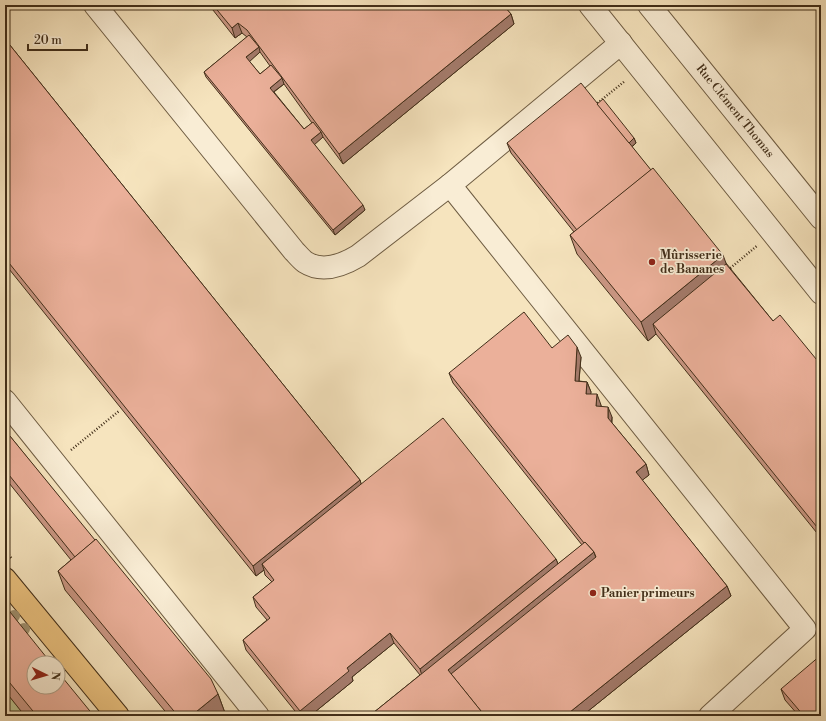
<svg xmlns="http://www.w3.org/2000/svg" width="826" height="721" viewBox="0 0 826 721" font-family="'Libre Bodoni',serif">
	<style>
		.green { fill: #bec490; stroke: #807954 }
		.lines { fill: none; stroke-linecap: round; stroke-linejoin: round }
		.minor-casing { stroke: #6e5c42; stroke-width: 24 }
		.major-casing { stroke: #412e19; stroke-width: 24 }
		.path { stroke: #412e19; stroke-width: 2.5; stroke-dasharray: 1 2; stroke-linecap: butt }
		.minor { stroke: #f9edd5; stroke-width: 22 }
		.major { stroke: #ebc27f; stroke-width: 22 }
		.tree { fill: #a09070 }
		.wall { fill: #ca9784; stroke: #412e19; fill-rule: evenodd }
		.shaded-wall { fill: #a47b6c; stroke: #412e19 }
		.building { fill: #ebb09a; stroke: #412e19 }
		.poi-dot { fill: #8f2418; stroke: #f9edd5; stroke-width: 1.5 }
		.labels { text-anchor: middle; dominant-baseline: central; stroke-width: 3.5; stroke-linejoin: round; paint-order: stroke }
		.street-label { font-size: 12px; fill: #412e19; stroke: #f9edd5 }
		.poi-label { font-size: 12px; font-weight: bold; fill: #412e19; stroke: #f9edd5; text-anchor: start }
	</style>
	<rect width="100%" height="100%" fill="#f6e4be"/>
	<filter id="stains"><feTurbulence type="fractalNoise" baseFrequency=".005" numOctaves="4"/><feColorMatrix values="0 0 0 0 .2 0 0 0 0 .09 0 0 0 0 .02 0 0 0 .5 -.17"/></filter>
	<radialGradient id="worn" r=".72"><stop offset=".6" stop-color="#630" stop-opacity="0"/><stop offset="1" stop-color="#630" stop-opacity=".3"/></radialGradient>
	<!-- green -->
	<polygon class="green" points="5,691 25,716 5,716"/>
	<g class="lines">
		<defs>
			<g id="minor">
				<path d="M95 5 294 251C297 254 301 259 305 262 322 273 343 265 358 256L450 185 805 629 710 716"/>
				<polyline points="590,5 821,293"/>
				<polyline points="649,5 821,218"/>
				<polyline points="450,185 621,43"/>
				<polyline points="5,401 258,716"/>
			</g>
			<polyline id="major" points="5,579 118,716"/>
		</defs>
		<!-- minor casing -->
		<use href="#minor" class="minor-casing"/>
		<!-- major casing -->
		<use href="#major" class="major-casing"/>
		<!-- path -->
		<g class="path">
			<polyline points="595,105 625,81"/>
			<polyline points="728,270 758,245"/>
			<polyline points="71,450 119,411"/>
			<polyline points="5,550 12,559"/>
		</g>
		<!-- minor -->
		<use href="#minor" class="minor"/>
		<!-- major -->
		<use href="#major" class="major"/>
	</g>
	<!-- trees -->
	<g class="tree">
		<circle cx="14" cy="616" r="6"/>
		<circle cx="24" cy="629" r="6"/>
	</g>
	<!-- wall -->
	<g class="wall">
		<path d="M209 5H503L511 14 514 24 343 164 323 137 314 144 365 210 335 235 206 77 204 72 247 37 242 33 235 38ZM260 52 270 66 260 74 249 61ZM284 84 312 123 304 129 274 92Z"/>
		<polygon points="5,39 360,480 361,484 556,559 558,564 582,545 453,383 449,373 552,348 581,357 579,381 587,382 591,392 590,394 601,405 601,407 612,417 612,423 646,464 649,475 642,480 727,586 731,596 582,716 374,716 373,713 420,675 394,643 352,677 353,681 310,716 299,716 246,650 243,640 267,620 256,607 253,597 272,582 265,575 264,570 256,576 5,264"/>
		<polygon points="597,104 634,138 636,143 632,147 773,321 821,365 821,538 656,334 648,341 577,254 570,235 574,232 511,153 507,143"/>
		<polygon points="5,430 218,694 225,713 221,716 169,716 65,590 58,571 71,560 5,478"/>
		<polygon points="5,616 94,716 25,716 5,691"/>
		<polygon points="781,689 821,716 799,716 785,700"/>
	</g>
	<!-- shaded-wall -->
	<g class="shaded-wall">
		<polygon points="511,14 514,24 343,164 339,154"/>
		<polygon points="238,23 242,33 235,38 232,28"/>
		<polygon points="259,47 260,52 248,63 246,57"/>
		<polygon points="282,78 284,84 272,93 270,88"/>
		<polygon points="321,132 323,137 313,146 311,140"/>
		<polygon points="634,138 636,143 629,149 628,144"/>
		<polygon points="363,205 365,210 335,235 333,230"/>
		<polygon points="723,255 730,274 653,324 656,334 648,341 641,322"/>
		<polygon points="577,347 581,357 578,391 575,381"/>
		<polygon points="587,382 591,392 590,404 586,394"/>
		<polygon points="597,394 601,405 600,416 596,406"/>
		<polygon points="608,407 612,417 611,428 608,418"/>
		<polygon points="646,464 649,475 640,482 636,472"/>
		<polygon points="360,480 363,490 262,564 264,570 256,576 253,566"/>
		<polygon points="594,552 599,567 456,683 448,670"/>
		<polygon points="556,559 560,569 423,679 420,669"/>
		<polygon points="727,586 731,596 582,716 565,716"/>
		<polygon points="390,633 394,643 352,677 353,681 310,716 302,716 300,711 347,668"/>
		<polygon points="218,694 225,713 221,716 191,716"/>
		<polygon points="821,712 821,716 817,716"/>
	</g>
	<!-- building -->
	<g class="building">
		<polygon points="213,5 503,5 511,14 339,154 247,30 238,23 232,28"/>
		<polygon points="249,35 259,47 246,57 260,74 271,65 282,78 270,88 304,129 313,122 321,132 311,140 363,205 333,230 204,72"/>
		<polygon points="5,39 360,480 253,566 5,258"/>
		<polygon points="581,83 651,170 577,230 507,143"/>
		<polygon points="603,99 634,138 629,143 597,104"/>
		<polygon points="653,168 723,255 641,322 570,235"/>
		<polygon points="726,264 773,321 780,315 821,365 821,532 653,324"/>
		<polygon points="524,312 552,348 568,335 577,347 575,381 587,382 586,394 597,394 596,406 608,407 608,418 646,464 636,472 727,586 565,716 485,716 451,674 596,557 594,552 585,542 584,543 449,373"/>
		<polygon points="443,418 556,559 420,669 390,633 347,668 349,671 300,711 243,640 270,618 253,597 274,580 262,564"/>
		<polygon points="5,430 95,540 75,557 5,470"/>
		<polygon points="96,539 211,679 218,694 191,716 178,716 58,571"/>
		<polygon points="585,542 594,552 448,670 485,716 376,716 373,713"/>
		<polygon points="10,612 51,663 34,663 34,687 58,687 58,672 94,716 37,716 5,677 5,616"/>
		<polygon points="821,655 821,712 817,716 804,716 781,689"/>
	</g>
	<!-- markers -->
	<g class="poi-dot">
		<circle cx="652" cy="262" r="4"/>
		<circle cx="593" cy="593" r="4"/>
	</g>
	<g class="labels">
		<!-- street labels -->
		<g class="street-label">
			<text transform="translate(735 111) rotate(51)">Rue Clément Thomas</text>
		</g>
		<!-- poi labels -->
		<g class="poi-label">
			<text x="660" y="255">Mûrisserie<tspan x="660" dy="14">de Bananes</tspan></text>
			<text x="601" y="593">Panier primeurs</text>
		</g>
	</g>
	<!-- margin -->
	<rect width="826" height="721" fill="none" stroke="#f6e4be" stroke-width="20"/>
	<rect x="6" y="6" width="814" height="709" fill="none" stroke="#412e19" stroke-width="2"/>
	<rect x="10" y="10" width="806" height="701" fill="none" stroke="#412e19"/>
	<!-- north arrow -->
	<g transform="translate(46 675) rotate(95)"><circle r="19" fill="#f9edd5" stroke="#afa18a"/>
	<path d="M0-3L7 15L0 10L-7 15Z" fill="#8f2418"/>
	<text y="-6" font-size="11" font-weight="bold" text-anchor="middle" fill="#412e19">N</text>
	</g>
	<!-- scale -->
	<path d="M28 44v6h59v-6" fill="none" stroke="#412e19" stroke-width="2"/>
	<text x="34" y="44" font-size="12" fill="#412e19" stroke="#f9edd5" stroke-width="3" paint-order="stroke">20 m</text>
	<rect width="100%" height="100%" filter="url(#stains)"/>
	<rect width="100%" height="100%" fill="url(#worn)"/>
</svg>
